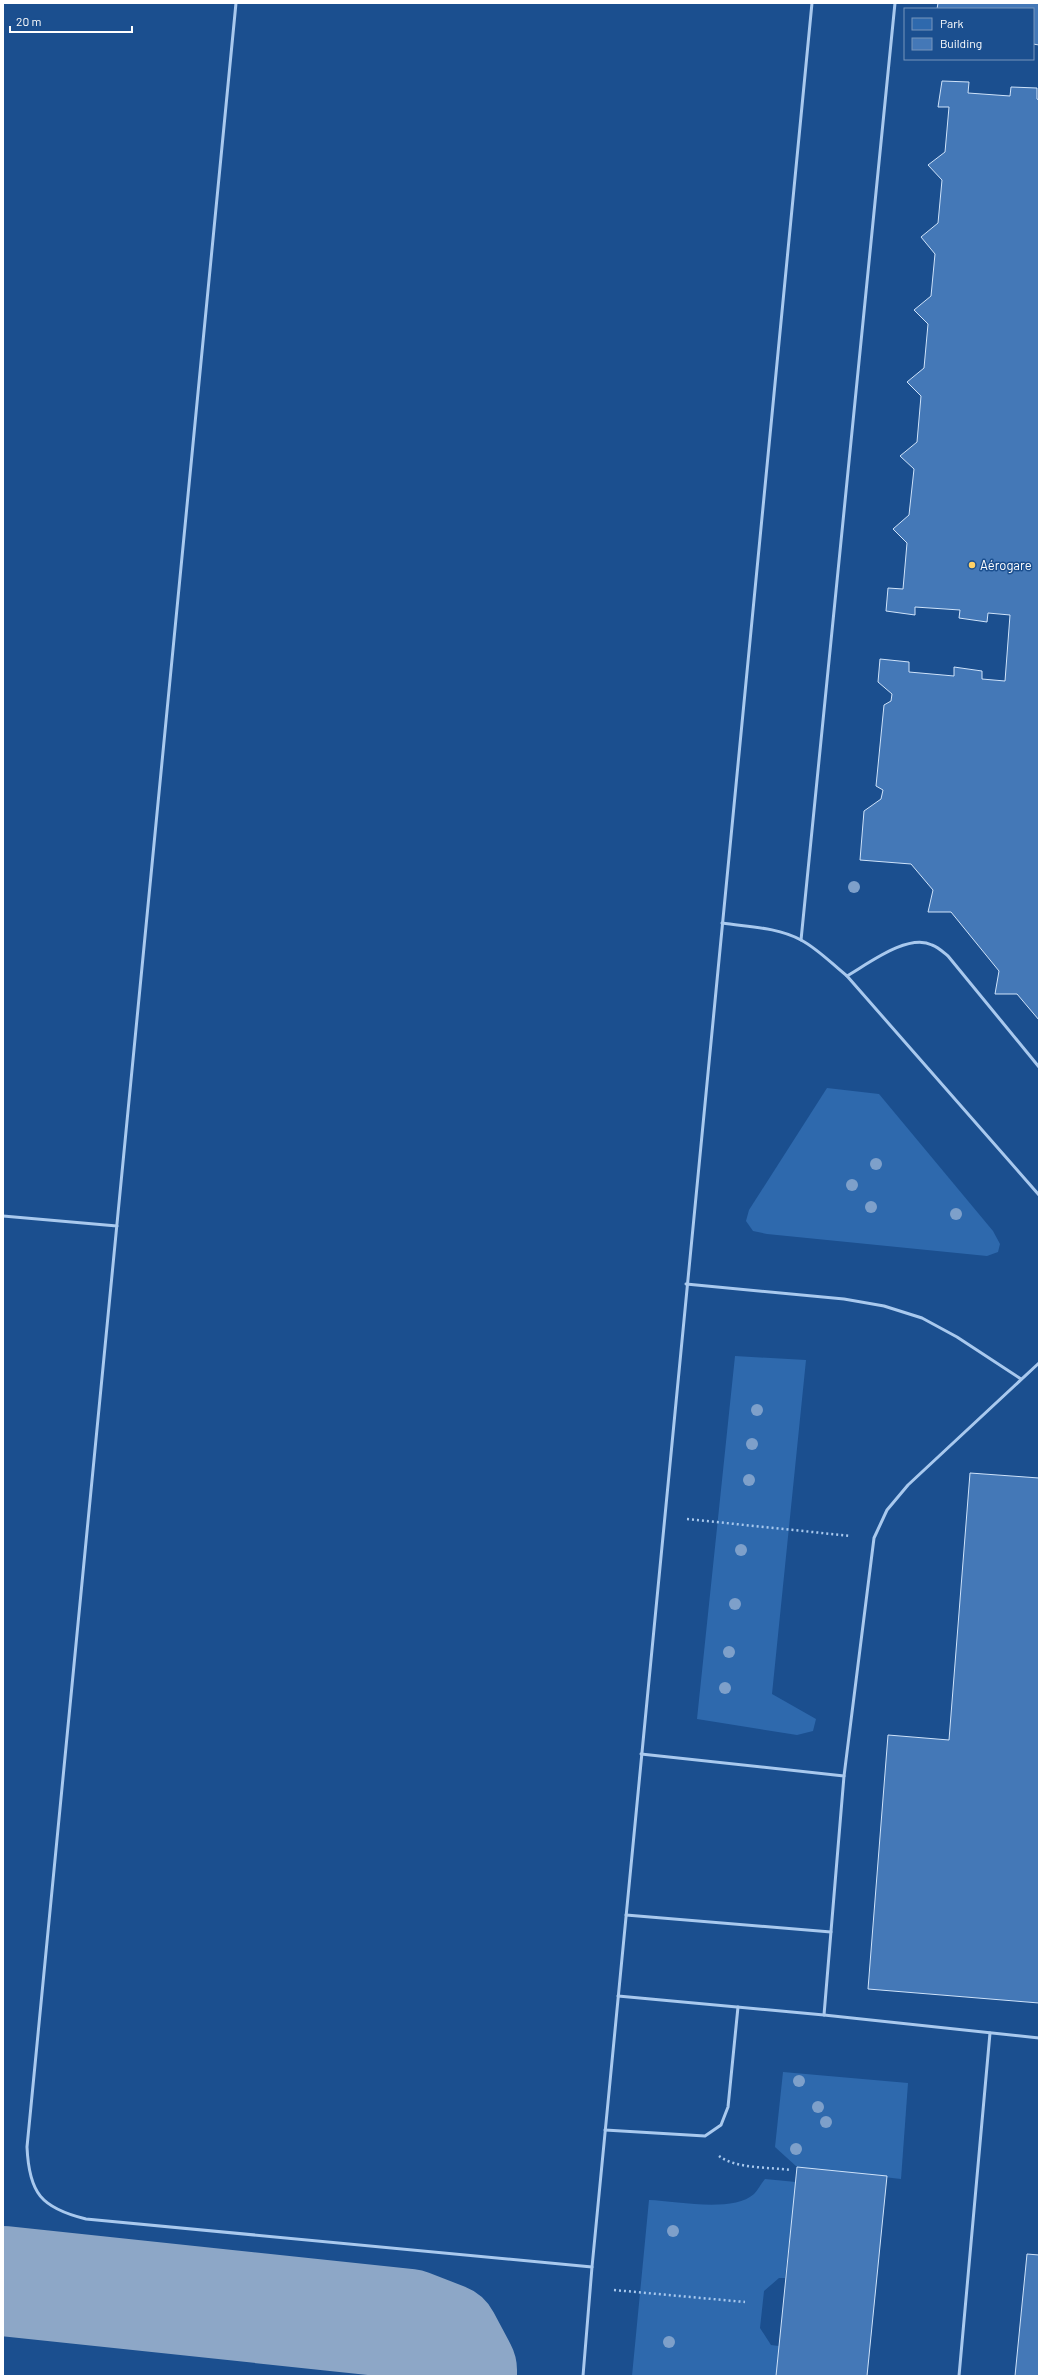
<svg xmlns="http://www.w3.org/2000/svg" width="1042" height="2379" viewBox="0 0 1042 2379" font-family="Barlow,sans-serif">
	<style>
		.green { fill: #2e69ad }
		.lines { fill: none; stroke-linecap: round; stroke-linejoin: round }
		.taxiway { stroke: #8da7c7; stroke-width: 110 }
		.building { fill: #4478b7; stroke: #cfe3fa }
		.path { stroke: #a9c9ee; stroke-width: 2.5; stroke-dasharray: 2 3; stroke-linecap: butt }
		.service { stroke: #a9c9ee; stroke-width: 3 }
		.tree { fill: #7ea0ca }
		.poi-dot { fill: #ffd166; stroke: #1b4f8f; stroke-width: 1.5 }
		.labels { text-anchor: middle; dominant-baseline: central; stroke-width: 3; stroke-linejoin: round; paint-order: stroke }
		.poi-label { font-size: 13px; fill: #fff; stroke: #1b4f8f; text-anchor: start }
	</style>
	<rect width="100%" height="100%" fill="#1b4f8f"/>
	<!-- green -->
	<g class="green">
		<polygon points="827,1088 879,1094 993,1231 1000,1244 998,1252 987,1256 767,1234 753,1231 746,1221 749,1210"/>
		<polygon points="735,1356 806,1360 772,1694 816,1719 813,1731 797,1735 697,1719"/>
		<polygon points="783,2072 908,2083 901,2179 797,2167 775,2147"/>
		<path d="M765 2179 796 2182 785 2278H779L764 2291 760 2328 771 2345 779 2346 776 2376H632L649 2200C676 2201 733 2213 754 2194 758 2190 761 2184 765 2179Z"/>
	</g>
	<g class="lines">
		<!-- taxiway -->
		<polyline class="taxiway" points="3,2281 409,2324 445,2338 462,2370 462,2376"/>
	</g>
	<!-- building -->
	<g class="building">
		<polygon points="938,3 1039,3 1039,45 1033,44 1033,9 937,9"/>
		<polygon points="942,81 969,82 968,93 1010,96 1011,87 1037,88 1037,99 1039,100 1039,1020 1017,994 995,994 999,971 951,912 928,912 933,890 911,864 860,860 864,811 881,799 883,790 876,786 884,705 891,701 892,694 878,682 880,659 909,662 909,672 954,676 954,667 982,671 982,679 1005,681 1010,615 988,613 987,622 959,618 960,610 915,607 915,615 886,611 888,588 903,589 907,543 893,529 909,515 914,469 900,456 917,442 921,396 907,382 924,368 928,324 914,310 931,296 935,254 921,237 938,223 942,180 928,165 945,152 949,107 938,107"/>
		<polygon points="970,1473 1039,1478 1039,2003 868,1989 888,1735 949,1740"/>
		<polygon points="797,2167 887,2176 867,2376 776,2376"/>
		<polygon points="1027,2254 1039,2255 1039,2376 1015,2376"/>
	</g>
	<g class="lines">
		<!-- path -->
		<g class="path">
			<polyline points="687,1519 851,1536"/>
			<path d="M719 2156C736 2169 769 2167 790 2170"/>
			<polyline points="614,2290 745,2302"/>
		</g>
		<!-- service -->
		<g class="service">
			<path d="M236 3 27 2147C29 2193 41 2208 86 2219L592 2267"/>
			<path d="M722 923C748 927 777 927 801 940 818 949 832 964 847 976L1039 1195"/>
			<polyline points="801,940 895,3"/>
			<path d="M847 976C868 964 908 933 932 945 938 947 943 952 948 956L1039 1067"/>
			<polyline points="3,1216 117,1226"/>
			<polyline points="686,1284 844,1299 884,1306 922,1318 957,1337 1021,1379"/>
			<polyline points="641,1754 844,1776"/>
			<polyline points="626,1915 831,1932"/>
			<polyline points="618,1996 824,2015 1039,2038"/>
			<polyline points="824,2015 844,1776 874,1538 887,1510 908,1485 1039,1363"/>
			<polyline points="605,2130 705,2136 721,2125 728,2107 738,2007"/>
			<polyline points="583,2376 592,2267 812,3"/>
			<polyline points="959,2376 990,2033"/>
		</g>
	</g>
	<!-- trees -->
	<g class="tree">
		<circle cx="854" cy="887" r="6"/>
		<circle cx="876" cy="1164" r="6"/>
		<circle cx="852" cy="1185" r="6"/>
		<circle cx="871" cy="1207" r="6"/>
		<circle cx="956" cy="1214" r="6"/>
		<circle cx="757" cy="1410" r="6"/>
		<circle cx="752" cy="1444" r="6"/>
		<circle cx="749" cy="1480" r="6"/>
		<circle cx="741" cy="1550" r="6"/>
		<circle cx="735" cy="1604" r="6"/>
		<circle cx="729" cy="1652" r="6"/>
		<circle cx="725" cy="1688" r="6"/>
		<circle cx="799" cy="2081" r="6"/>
		<circle cx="818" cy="2107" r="6"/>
		<circle cx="826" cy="2122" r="6"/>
		<circle cx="796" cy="2149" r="6"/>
		<circle cx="673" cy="2231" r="6"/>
		<circle cx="669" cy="2342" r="6"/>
	</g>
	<!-- markers -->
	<circle class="poi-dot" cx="972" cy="565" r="4"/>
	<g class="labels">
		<!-- poi labels -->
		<g class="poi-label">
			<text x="980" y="565">Aérogare</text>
		</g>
	</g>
	<!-- border -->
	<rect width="1042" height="2379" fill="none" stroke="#ffffff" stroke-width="8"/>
	<!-- legend -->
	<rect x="904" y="8" width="130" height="52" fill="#1b4f8f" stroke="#7695bc"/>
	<rect x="912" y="18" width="20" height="12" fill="#2e69ad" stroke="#7695bc"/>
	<text x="940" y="28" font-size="12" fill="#ffffff">Park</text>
	<rect x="912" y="38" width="20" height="12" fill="#4478b7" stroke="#7695bc"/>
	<text x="940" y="48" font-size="12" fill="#ffffff">Building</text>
	<!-- scale -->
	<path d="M10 26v6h122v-6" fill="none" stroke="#ffffff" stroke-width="2"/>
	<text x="16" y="26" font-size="12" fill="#ffffff" stroke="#1b4f8f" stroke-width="3" paint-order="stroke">20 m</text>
</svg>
